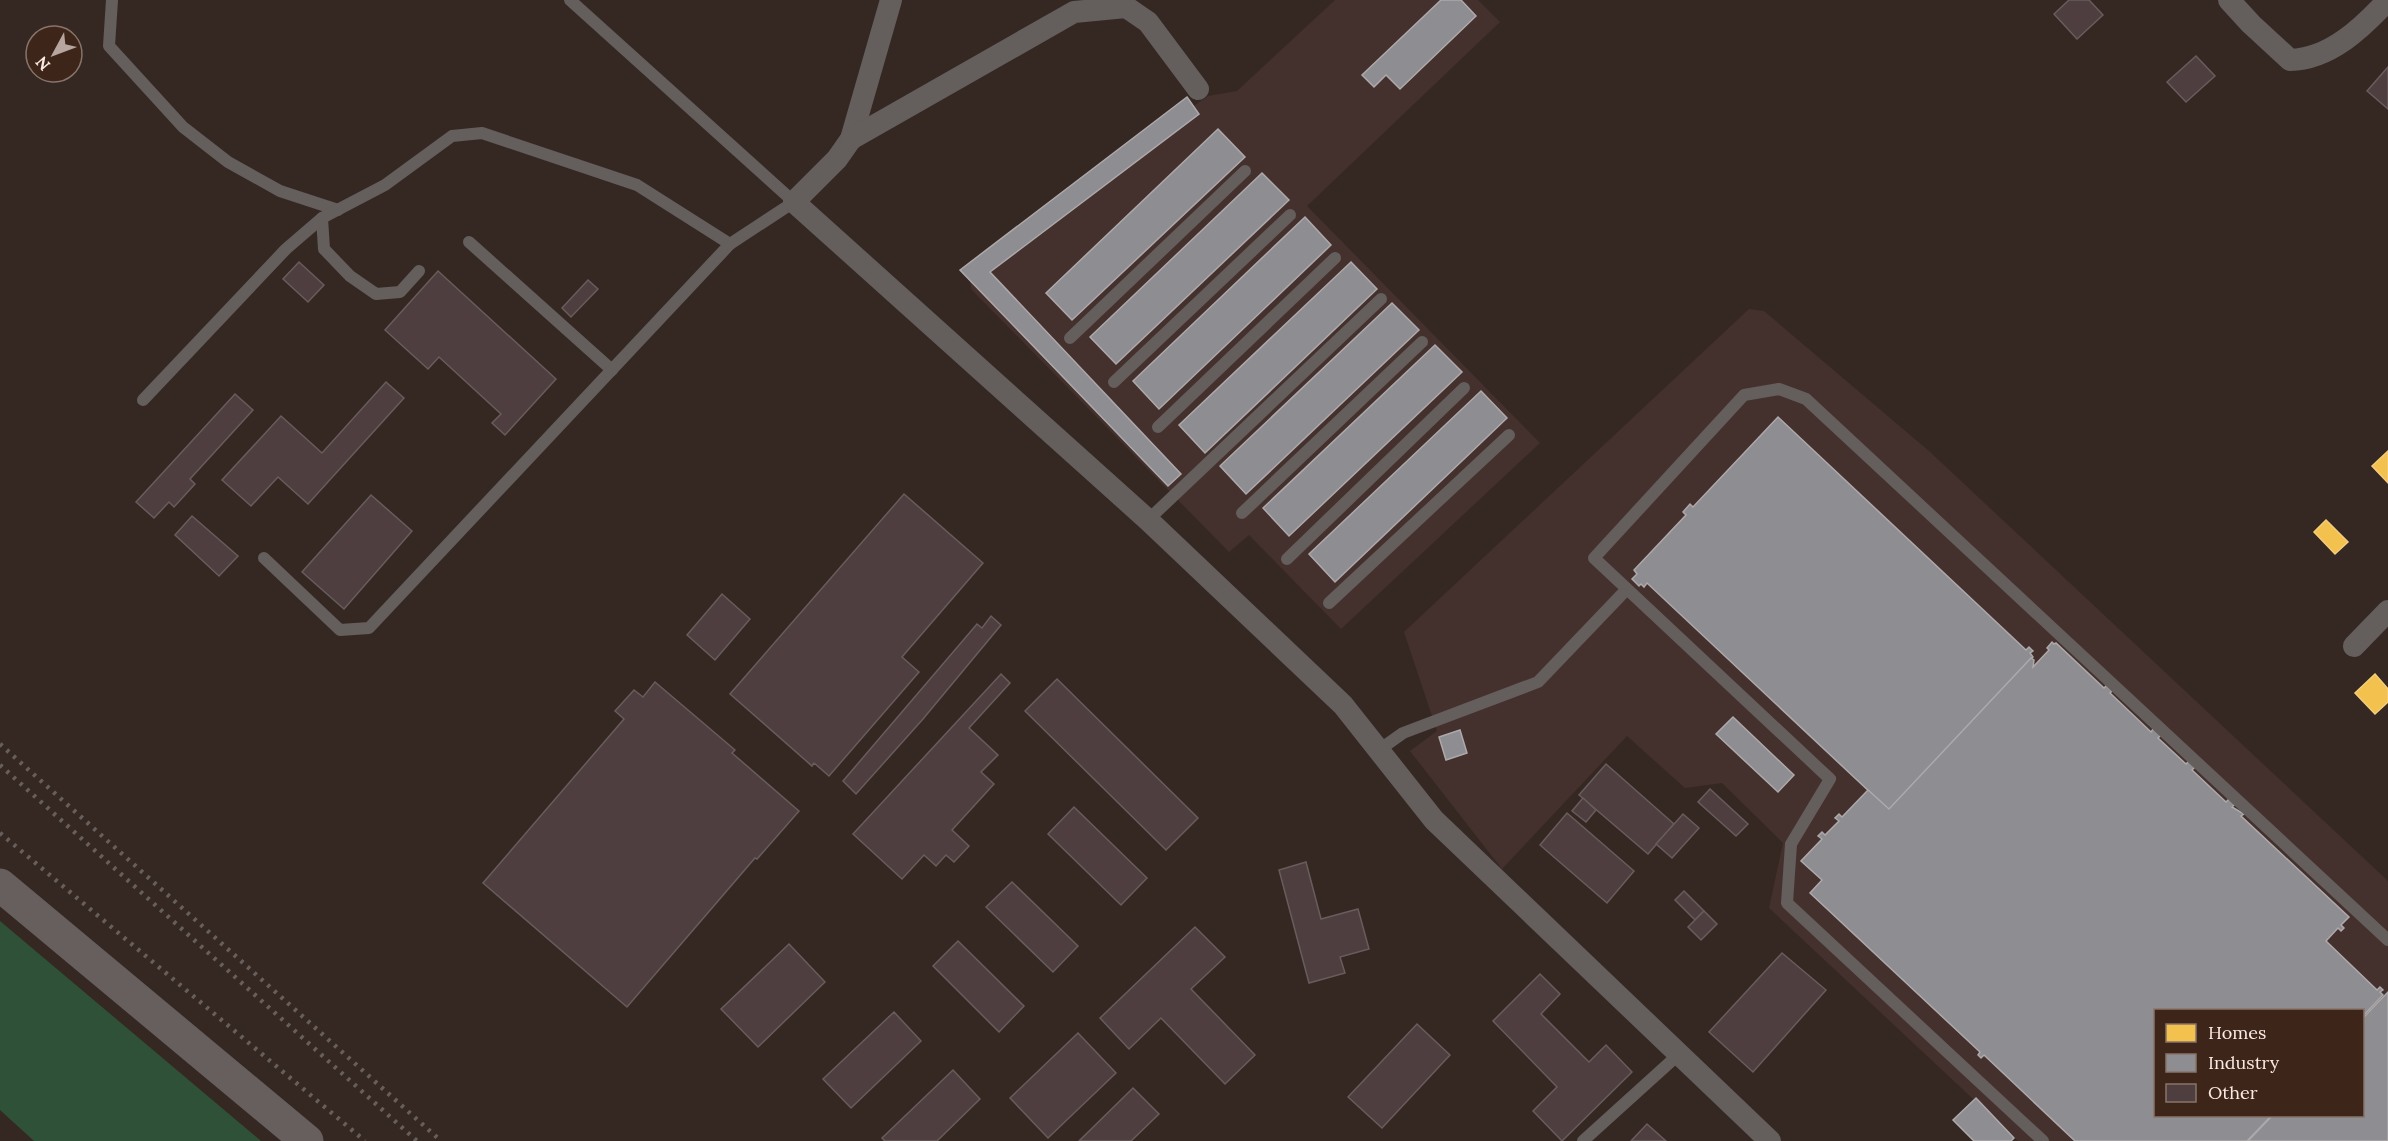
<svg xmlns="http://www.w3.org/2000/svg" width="2388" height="1141" viewBox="0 0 2388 1141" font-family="Lora,serif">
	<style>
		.industrial { fill: #44312d; fill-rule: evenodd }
		.green { fill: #2f5138 }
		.homes { fill: #f2c14e; stroke: #f5cd7b; stroke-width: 1.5 }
		.industry { fill: #8d8d92; stroke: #aea9aa; stroke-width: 1.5 }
		.building { fill: #4e3e3f; stroke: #685c5c; stroke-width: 1.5 }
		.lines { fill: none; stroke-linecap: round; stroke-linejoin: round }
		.service { stroke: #645e5c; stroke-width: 12 }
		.minor { stroke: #645e5c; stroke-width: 22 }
		.secondary { stroke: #675f5e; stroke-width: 33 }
		.rail { stroke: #675f5c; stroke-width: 4.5; stroke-dasharray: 3 6; stroke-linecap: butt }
	</style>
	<rect width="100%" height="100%" fill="#352822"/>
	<!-- industrial -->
	<g class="industrial">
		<polygon points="1335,0 1478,0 1500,22 1307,206 1540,443 1341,629 1249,535 1229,552 971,289 968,265 1208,96 1237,91"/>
		<path d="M1749 309 1764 311 1929 451 2388 881V1141H2018L1769 908 1783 843 1722 783 1685 788 1627 736 1502 869 1410 751 1437 731 1404 632ZM2156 1010H2362V1116H2156Z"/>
	</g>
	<!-- green -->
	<polygon class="green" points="0,921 261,1141 34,1141 0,1110"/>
	<!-- homes -->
	<g class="homes">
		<polygon points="2388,451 2388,483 2372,466"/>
		<polygon points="2326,520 2348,542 2335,554 2314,532"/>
		<polygon points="2375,674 2388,689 2388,702 2375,714 2355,693"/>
	</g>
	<!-- industry -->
	<g class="industry">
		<polygon points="1441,0 1461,0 1476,16 1400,89 1386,75 1374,87 1362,75"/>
		<polygon points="1187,97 1199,114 990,272 1181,474 1168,486 960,270"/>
		<polygon points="1218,129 1245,157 1072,320 1046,293"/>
		<polygon points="1262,173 1289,200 1116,364 1090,337"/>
		<polygon points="1305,217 1331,245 1159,409 1133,381"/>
		<polygon points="1351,262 1377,289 1205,453 1179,425"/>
		<polygon points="1392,303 1419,330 1246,494 1220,466"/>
		<polygon points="1435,345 1462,372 1289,536 1263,508"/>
		<polygon points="1481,391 1507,418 1335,582 1309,554"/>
		<polygon points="1778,417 2026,650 2029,647 2033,651 2030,653 2033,657 1889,810 1647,583 1644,587 1641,584 1639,586 1632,579 1637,574 1634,570 1686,515 1683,512 1690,504 1693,507"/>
		<polygon points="2052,642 2054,644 2056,643 2104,688 2106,686 2112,691 2110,693 2151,732 2154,728 2161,735 2158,738 2186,764 2189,761 2195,767 2192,770 2226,802 2229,799 2235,804 2232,807 2244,814 2241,816 2349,917 2341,925 2344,928 2341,931 2338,928 2326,941 2377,990 2380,987 2383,990 2380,992 2383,995 2362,1017 2362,1010 2156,1010 2156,1116 2271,1116 2247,1141 2075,1141 1984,1055 1981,1058 1978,1055 1980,1052 1810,893 1822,880 1801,861 1822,839 1818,836 1822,832 1825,835 1839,821 1835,818 1839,814 1842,817 1868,790 1889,809 2031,658 2034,660 2033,667 2049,650 2047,648"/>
		<polygon points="1733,717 1794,775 1778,792 1716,734"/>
		<polygon points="1460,730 1467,753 1446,760 1439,737"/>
		<polygon points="2388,992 2388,1141 2248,1141 2272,1116 2362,1116 2362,1019"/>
		<polygon points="1976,1098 2014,1138 2011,1141 1974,1141 1953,1120"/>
	</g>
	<!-- building -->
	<g class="building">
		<polygon points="2069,0 2089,0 2103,15 2077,39 2054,14"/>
		<polygon points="2196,56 2215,76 2186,102 2167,82"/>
		<polygon points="2388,67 2388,109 2367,91"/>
		<polygon points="299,262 324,285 308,302 283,279"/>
		<polygon points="438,271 556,379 505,435 492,423 501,414 439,357 428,369 385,330"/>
		<polygon points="588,280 598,289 571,317 562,308"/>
		<polygon points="386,382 404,398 308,504 278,477 251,506 222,480 281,416 322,453"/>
		<polygon points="235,394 253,410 190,479 195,484 174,507 169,502 154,518 136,502"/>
		<polygon points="904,494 983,563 902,657 919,672 829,776 814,763 812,766 730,694"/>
		<polygon points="371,495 412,531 344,609 302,572"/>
		<polygon points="192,516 238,556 219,576 175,535"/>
		<polygon points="722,594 750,619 715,660 687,635"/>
		<polygon points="991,616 1001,625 923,719 856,794 843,781 977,624 982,628"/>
		<polygon points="1001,674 1010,683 969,728 998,755 981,772 994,784 952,830 969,846 954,862 946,855 936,866 924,855 902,879 853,834"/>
		<polygon points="1057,679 1198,818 1166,850 1025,711"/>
		<polygon points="655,682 735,750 732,753 799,811 757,859 755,858 627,1007 483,883 624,719 615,711 634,690 643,697"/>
		<polygon points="1606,764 1674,824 1648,854 1579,795"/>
		<polygon points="1710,789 1748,824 1736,836 1698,802"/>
		<polygon points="1583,798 1596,810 1586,822 1572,811"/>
		<polygon points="1074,807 1147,878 1121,905 1048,834"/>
		<polygon points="1567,813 1634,871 1607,903 1540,845"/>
		<polygon points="1683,814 1699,828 1672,858 1656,844"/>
		<polygon points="1306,862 1321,919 1358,909 1369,949 1340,957 1345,973 1309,983 1279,870"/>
		<polygon points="1012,882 1078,946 1053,972 986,907"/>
		<polygon points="1684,891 1704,911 1695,920 1675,900"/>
		<polygon points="1704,911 1717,924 1701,940 1688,927"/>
		<polygon points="1195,927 1225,957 1191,989 1255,1055 1225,1084 1161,1018 1129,1049 1100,1018"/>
		<polygon points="958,941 1024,1006 999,1032 933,966"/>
		<polygon points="789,944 825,982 758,1047 721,1009"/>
		<polygon points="1782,953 1826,990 1753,1072 1709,1032"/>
		<polygon points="1540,974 1560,994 1541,1014 1589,1062 1606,1045 1632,1072 1562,1141 1533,1111 1557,1087 1493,1021"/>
		<polygon points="894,1012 921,1041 851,1108 823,1079"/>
		<polygon points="1417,1024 1450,1055 1382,1128 1348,1097"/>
		<polygon points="1078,1033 1116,1073 1048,1138 1010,1098"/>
		<polygon points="953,1070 980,1099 937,1141 885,1141 882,1138"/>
		<polygon points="1133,1088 1159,1114 1131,1141 1079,1141"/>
		<polygon points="1647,1124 1666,1141 1631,1141"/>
	</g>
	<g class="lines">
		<!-- service -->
		<g class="service">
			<polyline points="112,0 109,46 183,127 228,162 280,191 338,210"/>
			<polyline points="322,218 324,249 350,276 376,294 400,292 419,271"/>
			<polyline points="469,242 612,370"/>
			<polyline points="1070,338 1245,171"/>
			<polyline points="1114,382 1290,215"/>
			<polyline points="143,400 286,249 322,218 385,185 452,136 482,133 637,185 730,244"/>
			<polyline points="1158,427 1335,258"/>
			<polyline points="1242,513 1422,342"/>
			<polyline points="1148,520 1381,299"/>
			<polyline points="264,558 340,630 369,628 730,244 794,202 570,0"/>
			<polyline points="1287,559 1464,388"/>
			<polyline points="1329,603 1509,435"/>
			<polyline points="1379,750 1403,733 1538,682 1626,590"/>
			<polyline points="1583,1141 1678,1055"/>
			<polyline points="2043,1141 1787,903 1791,844 1830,779 1594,558 1744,395 1779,389 1806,399 2388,940"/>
		</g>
		<!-- minor -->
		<g class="minor">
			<polyline points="891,0 851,139 837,159 794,202 1148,520 1343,705 1434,820 1770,1141"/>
			<path d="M2229 0 2251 24 2290 60C2330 59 2362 28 2388 0"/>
			<polyline points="851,139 1074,12 1126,7 1148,22 1198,89"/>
			<polyline points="2354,646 2388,611"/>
		</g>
		<!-- secondary -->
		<polyline class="secondary" points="0,885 307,1141"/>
		<!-- rail -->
		<g class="rail">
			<polyline points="0,744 441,1141"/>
			<polyline points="0,765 417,1141"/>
			<polyline points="0,833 365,1141"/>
		</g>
	</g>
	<!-- legend -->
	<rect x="2154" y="1009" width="210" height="108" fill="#3d251a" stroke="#89746a" stroke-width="1.5"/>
	<rect x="2166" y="1024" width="30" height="18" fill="#f2c14e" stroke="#89746a" stroke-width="1.5"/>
	<text x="2208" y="1039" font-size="18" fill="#fbeae3">Homes</text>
	<rect x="2166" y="1054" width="30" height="18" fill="#8d8d92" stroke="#89746a" stroke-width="1.5"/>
	<text x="2208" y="1069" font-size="18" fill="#fbeae3">Industry</text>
	<rect x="2166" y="1084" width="30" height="18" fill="#4e3e3f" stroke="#89746a" stroke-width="1.5"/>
	<text x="2208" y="1099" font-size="18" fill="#fbeae3">Other</text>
	<!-- north arrow -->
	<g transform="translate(54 54) rotate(229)"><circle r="28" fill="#3d251a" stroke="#89746a" stroke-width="1.5"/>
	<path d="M0-4.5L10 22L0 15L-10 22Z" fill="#b6a69f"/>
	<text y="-9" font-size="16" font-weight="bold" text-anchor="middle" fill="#fbeae3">N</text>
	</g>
</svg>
